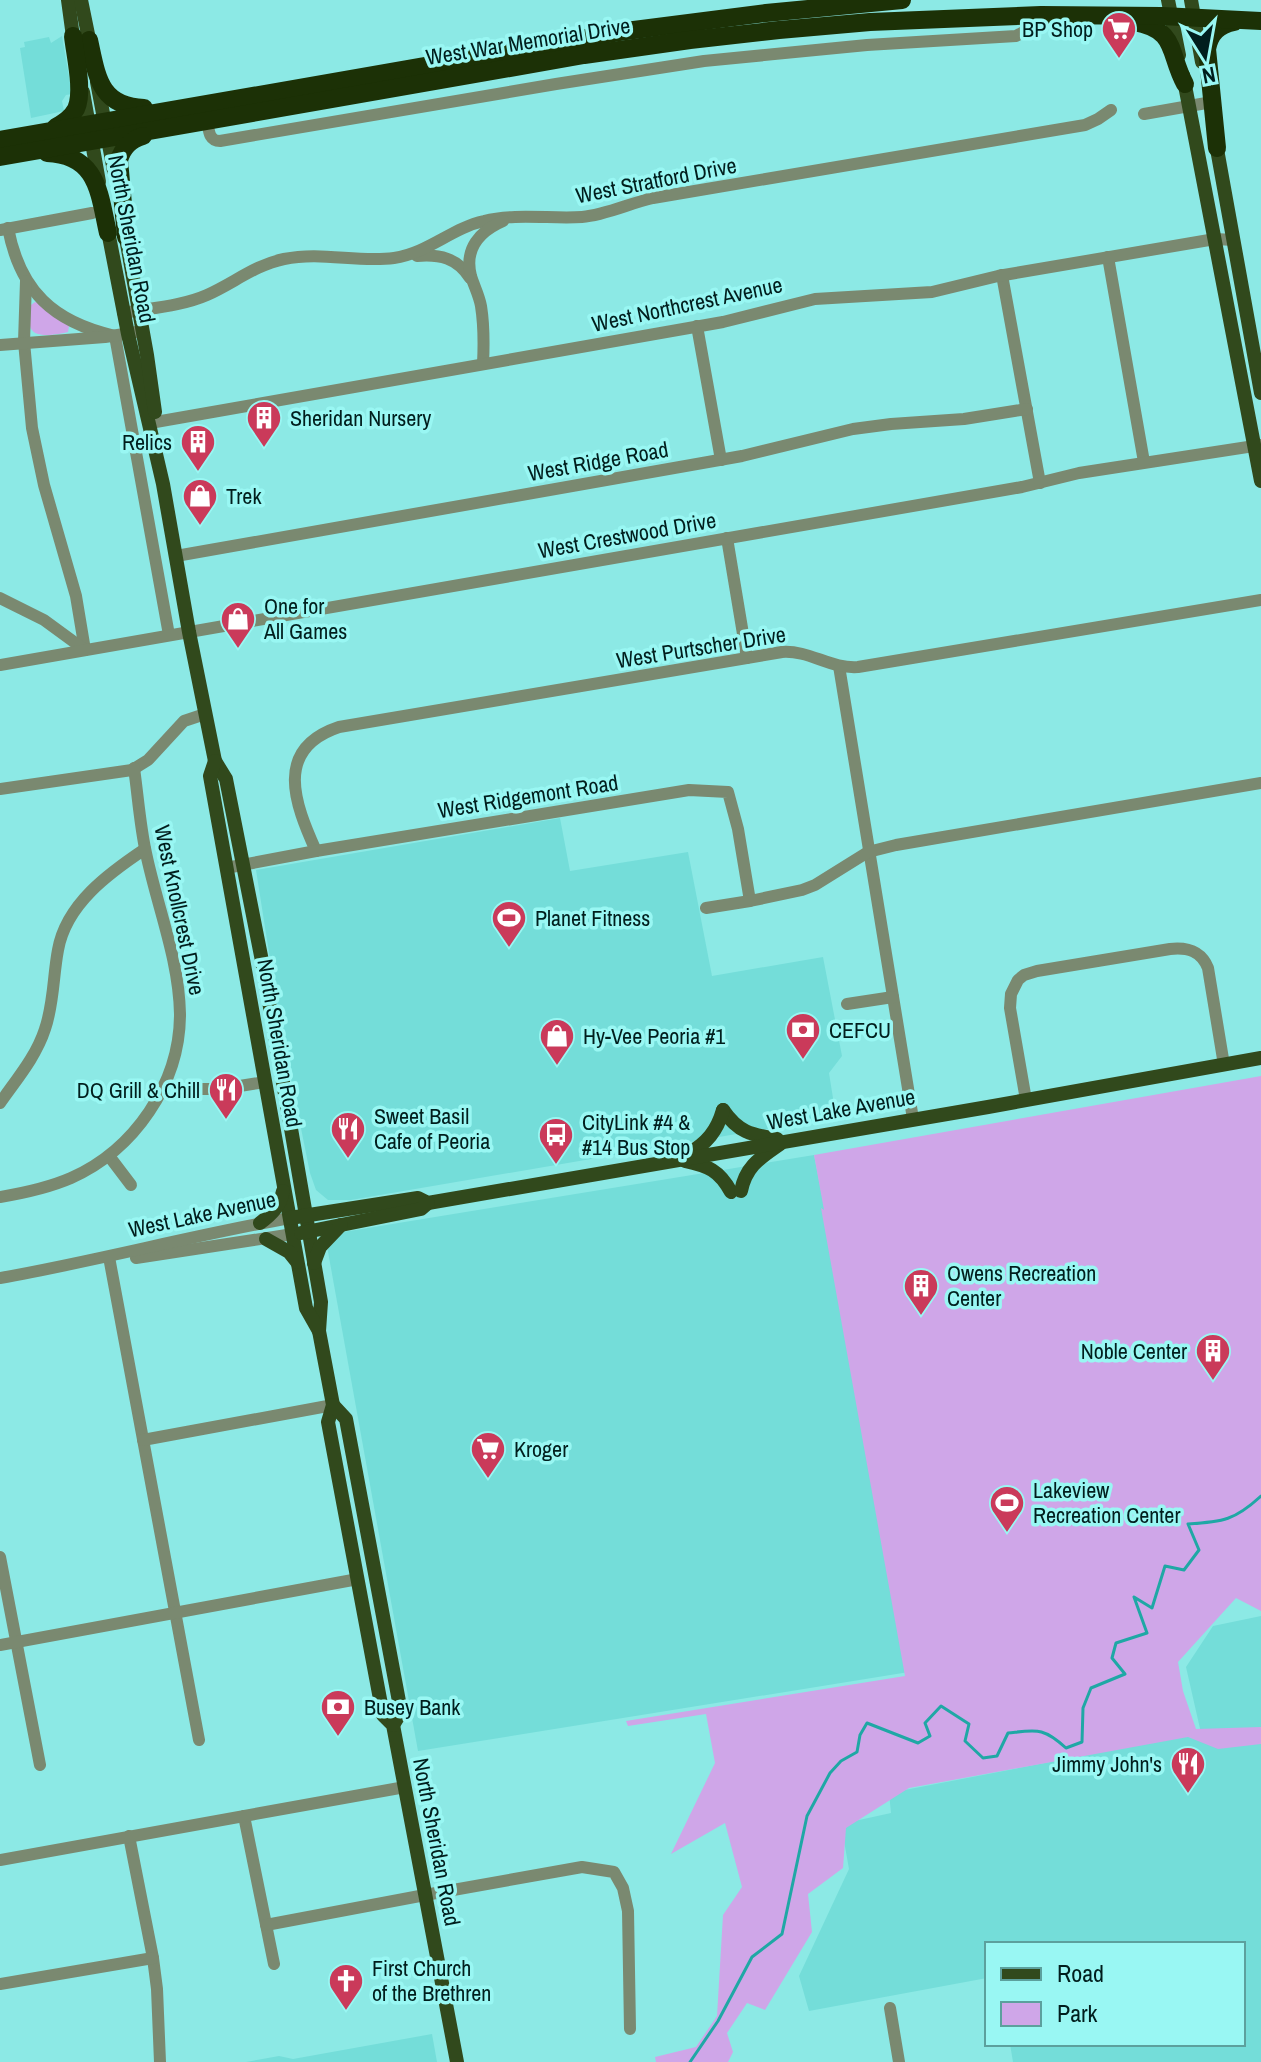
<svg xmlns="http://www.w3.org/2000/svg" width="1261" height="2062" viewBox="0 0 1261 2062" font-family="'Archivo Narrow',sans-serif">
	<style>
		.built { fill: #74ddd9 }
		.green { fill: #cfa6e8 }
		.lines { fill: none; stroke-linecap: round; stroke-linejoin: round }
		.stream { stroke: #1fa8a5; stroke-width: 3 }
		.minor { stroke: #7a8970; stroke-width: 12 }
		.major { stroke: #31491c; stroke-width: 14 }
		.highway { stroke: #1c3106; stroke-width: 18 }
		.labels { text-anchor: middle; dominant-baseline: central; stroke-width: 7; stroke-linejoin: round; paint-order: stroke }
		.poi-label { font-size: 22px; fill: #011e1d; stroke: #99f7f3; text-anchor: start }
		.street-label { font-size: 22px; fill: #011e1d; stroke: #99f7f3 }
	</style>
	<rect width="100%" height="100%" fill="#8ce9e5"/>
	<!-- built -->
	<g class="built">
		<polygon points="62,36 72,94 66,95 62,101 64,111 31,118 20,48 25,47 24,42 49,37 51,43"/>
		<polygon points="560,818 570,871 688,852 712,976 823,957 842,1056 829,1073 836,1117 351,1200 328,1200 316,1190 310,1173 281,1029 256,870"/>
		<polygon points="814,1155 915,1671 418,1751 325,1235"/>
		<polygon points="1261,1616 1261,2062 1013,2062 1010,2044 1243,2044 1243,1944 987,1944 987,1978 809,2011 799,1976 849,1869 841,1824 891,1813 889,1793 1201,1733 1186,1667 1213,1626"/>
		<polygon points="432,2034 437,2062 246,2062 279,2056 293,2059"/>
	</g>
	<!-- green -->
	<g class="green">
		<path d="M35 302 39 303 69 326 68 332C58 334 33 340 30 326 29 320 31 311 31 305Z"/>
		<polygon points="1261,1076 1261,1611 1236,1598 1178,1662 1183,1691 1196,1729 1261,1727 1261,1744 1218,1749 1188,1737 909,1788 846,1828 843,1868 808,1894 812,1932 765,2010 747,2003 727,2033 733,2052 728,2062 656,2062 655,2057 696,2047 717,2016 723,1915 742,1887 725,1823 671,1854 715,1763 706,1714 628,1726 626,1721 905,1676 821,1208 824,1210 814,1155"/>
	</g>
	<g class="lines">
		<!-- stream -->
		<path class="stream" d="M690 2062 718 2021 752 1957 782 1934 807 1816 830 1773 841 1761 857 1752 860 1735 867 1723 918 1743 930 1736 925 1723 941 1706 969 1724 965 1741 983 1758 997 1756 1008 1733C1037 1730 1043 1727 1066 1748L1082 1742 1083 1708 1091 1688 1125 1674 1112 1658 1116 1643 1147 1633 1134 1597 1152 1608 1165 1566 1184 1570 1199 1550 1188 1524C1223 1522 1235 1520 1261 1496"/>
		<!-- minor -->
		<g class="minor">
			<polyline points="1144,114 1212,102"/>
			<path d="M207 120C209 129 208 141 220 141L556 84 704 61 867 45 1016 36 1027 30 1031 15"/>
			<path d="M8 228C20 291 53 322 115 336L169 635"/>
			<polyline points="0,230 92,213"/>
			<path d="M417 256C440 254 457 258 470 278"/>
			<polyline points="1108,257 1144,462"/>
			<polyline points="1002,275 1040,483"/>
			<polyline points="26,281 24,342 32,428 44,485 76,596 85,650"/>
			<path d="M123 313C151 308 182 306 207 295 234 283 255 265 284 259 322 251 357 263 394 258 428 253 452 228 484 221 516 213 550 219 582 217 606 215 630 203 653 198L1085 125 1098 119 1111 110"/>
			<polyline points="697,326 721,460"/>
			<polyline points="0,345 105,337 143,331"/>
			<path d="M483 364C484 344 484 325 481 306 479 295 474 286 471 276 464 249 480 231 503 221"/>
			<polyline points="150,423 723,322 815,299 932,292 998,276 1215,239 1234,240"/>
			<polyline points="727,538 747,658"/>
			<polyline points="176,556 742,456 853,429 891,424 964,419 1027,409"/>
			<polyline points="0,598 44,620 85,650"/>
			<polyline points="0,665 1022,487 1079,473 1261,445"/>
			<polyline points="839,666 913,1119"/>
			<polyline points="0,789 132,770 148,760 184,721 205,714"/>
			<path d="M316 851C295 804 273 749 339 727L782 652C809 650 831 669 858 667L1261 600"/>
			<polyline points="226,868 316,851 689,790 728,792 738,829 750,901"/>
			<polyline points="706,908 750,901 802,890 815,885 868,852 896,845 1261,783"/>
			<polyline points="847,1004 893,997"/>
			<polyline points="193,1089 221,1089 265,1082"/>
			<path d="M1026 1100 1010 1008 1011 994 1018 980 1024 975 1037 971 1170 949C1188 947 1201 951 1208 968L1224 1065"/>
			<path d="M0 1103C16 1080 36 1057 45 1029 54 1003 53 976 58 950 66 904 109 873 145 849"/>
			<polyline points="109,1156 131,1185"/>
			<path d="M0 1197C24 1193 48 1188 71 1178 134 1150 180 1084 180 1014 179 959 157 906 146 853 140 826 138 796 134 768"/>
			<polyline points="109,1257 199,1740"/>
			<polyline points="136,1258 293,1234"/>
			<path d="M0 1278C97 1261 193 1235 290 1218"/>
			<polyline points="143,1440 333,1405"/>
			<polyline points="0,1557 40,1765"/>
			<polyline points="0,1645 358,1579"/>
			<polyline points="244,1816 274,1964"/>
			<polyline points="129,1836 153,1958 157,1989 160,2062"/>
			<polyline points="0,1860 405,1787"/>
			<polyline points="266,1925 425,1895 582,1867 614,1872 623,1888 628,1911 630,2029"/>
			<polyline points="0,1984 153,1958"/>
			<polyline points="890,2008 899,2062"/>
		</g>
		<!-- major -->
		<g class="major">
			<polyline points="68,0 74,44"/>
			<polyline points="81,0 91,49"/>
			<polyline points="1168,0 1179,55"/>
			<polyline points="1191,0 1202,62"/>
			<polyline points="1183,75 1261,481"/>
			<polyline points="97,82 114,171"/>
			<polyline points="83,92 99,182"/>
			<polyline points="1215,138 1261,393"/>
			<polyline points="107,226 128,334 163,484 189,632 215,761 226,779 262,961 321,1302 319,1331 333,1405 328,1422 383,1715 393,1725 457,2062"/>
			<polyline points="124,227 147,355 155,412"/>
			<polyline points="215,761 210,776 298,1264 306,1308 319,1331"/>
			<path d="M723 1110C738 1132 751 1135 777 1139"/>
			<path d="M688 1154C707 1143 717 1131 723 1110"/>
			<path d="M685 1161C708 1166 719 1170 731 1192"/>
			<path d="M741 1191C746 1166 760 1158 780 1144"/>
			<polyline points="290,1218 418,1198 428,1203 988,1107 1261,1058"/>
			<path d="M260 1223C272 1214 280 1206 283 1191"/>
			<polyline points="301,1233 421,1209 428,1203"/>
			<polyline points="266,1239 289,1252 297,1262"/>
			<polyline points="314,1263 320,1247 341,1225"/>
			<polyline points="333,1405 346,1419 401,1712 393,1725"/>
		</g>
		<!-- highway -->
		<g class="highway">
			<path d="M1134 22C1178 30 1168 53 1185 84"/>
			<path d="M89 40C97 76 99 106 144 108"/>
			<path d="M56 127C64 122 71 118 76 109 84 92 75 55 73 36"/>
			<polyline points="0,140 626,31 766,13 902,0"/>
			<path d="M1217 148 1207 49C1210 33 1219 25 1234 22"/>
			<path d="M47 153C98 155 99 193 108 233"/>
			<polyline points="0,157 584,55 690,40 779,30 870,22 1041,15 1162,16 1261,21"/>
			<path d="M126 237 119 160C123 147 130 140 143 136"/>
		</g>
	</g>
	<!-- icons -->
	<defs>
		<symbol id="supermarket-pin" viewBox="-11 -11 22 30"><path d="M0 17L-7.5 6A9.5 9.5 0 1 1 7.5 6Z" fill="#ca3a5a" stroke="#99f7f3"/><path d="M-6-5.5h2.5l.6 2H6L4.5 2H-2.5L-4.4-4H-6ZM-1.5 3.2a1.3 1.3 0 1 0 .1 0ZM3 3.2a1.3 1.3 0 1 0 .1 0Z" fill="#fff"/></symbol>
		<symbol id="building-pin" viewBox="-11 -11 22 30"><path d="M0 17L-7.5 6A9.5 9.5 0 1 1 7.5 6Z" fill="#ca3a5a" stroke="#99f7f3"/><path d="M-4-6H4V6H1V3H-1V6H-4ZM-2.5-4.3h1.7v1.8h-1.7ZM.8-4.3h1.7v1.8H.8ZM-2.5-1h1.7V.8h-1.7ZM.8-1h1.7V.8H.8Z" fill="#fff"/></symbol>
		<symbol id="shop-pin" viewBox="-11 -11 22 30"><path d="M0 17L-7.5 6A9.5 9.5 0 1 1 7.5 6Z" fill="#ca3a5a" stroke="#99f7f3"/><path d="M-5-2.5h2.3a2.7 3.5 0 0 1 5.4 0H5L5.5 6h-11ZM-1.5-2.5h3a1.5 2.3 0 0 0-3 0Z" fill="#fff"/></symbol>
		<symbol id="stadium-pin" viewBox="-11 -11 22 30"><path d="M0 17L-7.5 6A9.5 9.5 0 1 1 7.5 6Z" fill="#ca3a5a" stroke="#99f7f3"/><path d="M0-5a6.5 5 0 1 0 0 10a6.5 5 0 1 0 0-10ZM-3.5-1.8h7v3.6h-7Z" fill="#fff"/></symbol>
		<symbol id="bank-pin" viewBox="-11 -11 22 30"><path d="M0 17L-7.5 6A9.5 9.5 0 1 1 7.5 6Z" fill="#ca3a5a" stroke="#99f7f3"/><path d="M-6-4H6V4H-6ZM0-2.3a2.3 2.3 0 1 0 0 4.6a2.3 2.3 0 1 0 0-4.6Z" fill="#fff"/></symbol>
		<symbol id="restaurant-pin" viewBox="-11 -11 22 30"><path d="M0 17L-7.5 6A9.5 9.5 0 1 1 7.5 6Z" fill="#ca3a5a" stroke="#99f7f3"/><path d="M-5-6h1v4h1v-4h1v4h1v-4h1v5L-1.5 .5V6h-2V.5L-5-1ZM5-6V6H3V1.5H1.5Q1.5-4 5-6Z" fill="#fff"/></symbol>
		<symbol id="bus-pin" viewBox="-11 -11 22 30"><path d="M0 17L-7.5 6A9.5 9.5 0 1 1 7.5 6Z" fill="#ca3a5a" stroke="#99f7f3"/><path d="M-5-6H5V4H4V6H2V4H-2V6H-4V4H-5ZM-3.5-4V0h7V-4ZM-3.5 1.2v1.5H-2V1.2ZM2 1.2v1.5H3.5V1.2Z" fill="#fff"/></symbol>
		<symbol id="church-pin" viewBox="-11 -11 22 30"><path d="M0 17L-7.5 6A9.5 9.5 0 1 1 7.5 6Z" fill="#ca3a5a" stroke="#99f7f3"/><path d="M-1.2-6h2.4v3.5h3.3v2.4h-3.3V6h-2.4V-.1h-3.3v-2.4h3.3Z" fill="#fff"/></symbol>
	</defs>
	<g fill-rule="evenodd">
		<use href="#supermarket-pin" x="1099" y="9" width="40" height="54"/>
		<use href="#building-pin" x="244" y="398" width="40" height="54"/>
		<use href="#building-pin" x="178" y="422" width="40" height="54"/>
		<use href="#shop-pin" x="180" y="476" width="40" height="54"/>
		<use href="#shop-pin" x="218" y="599" width="40" height="54"/>
		<use href="#stadium-pin" x="489" y="898" width="40" height="54"/>
		<use href="#bank-pin" x="783" y="1010" width="40" height="54"/>
		<use href="#shop-pin" x="537" y="1016" width="40" height="54"/>
		<use href="#restaurant-pin" x="206" y="1070" width="40" height="54"/>
		<use href="#restaurant-pin" x="328" y="1109" width="40" height="54"/>
		<use href="#bus-pin" x="536" y="1115" width="40" height="54"/>
		<use href="#building-pin" x="901" y="1266" width="40" height="54"/>
		<use href="#building-pin" x="1193" y="1331" width="40" height="54"/>
		<use href="#supermarket-pin" x="468" y="1429" width="40" height="54"/>
		<use href="#stadium-pin" x="987" y="1483" width="40" height="54"/>
		<use href="#bank-pin" x="318" y="1687" width="40" height="54"/>
		<use href="#restaurant-pin" x="1168" y="1744" width="40" height="54"/>
		<use href="#church-pin" x="326" y="1961" width="40" height="54"/>
	</g>
	<g class="labels">
		<!-- poi labels -->
		<g class="poi-label">
			<text x="1093" y="29" text-anchor="end">BP Shop</text>
			<text x="290" y="418">Sheridan Nursery</text>
			<text x="172" y="442" text-anchor="end">Relics</text>
			<text x="226" y="496">Trek</text>
			<text x="264" y="606">One for<tspan x="264" dy="25">All Games</tspan></text>
			<text x="535" y="918">Planet Fitness</text>
			<text x="829" y="1030">CEFCU</text>
			<text x="583" y="1036">Hy-Vee Peoria #1</text>
			<text x="200" y="1090" text-anchor="end">DQ Grill &amp; Chill</text>
			<text x="374" y="1116">Sweet Basil<tspan x="374" dy="25">Cafe of Peoria</tspan></text>
			<text x="582" y="1122">CityLink #4 &amp;<tspan x="582" dy="25">#14 Bus Stop</tspan></text>
			<text x="947" y="1273">Owens Recreation<tspan x="947" dy="25">Center</tspan></text>
			<text x="1187" y="1351" text-anchor="end">Noble Center</text>
			<text x="514" y="1449">Kroger</text>
			<text x="1033" y="1490">Lakeview<tspan x="1033" dy="25">Recreation Center</tspan></text>
			<text x="364" y="1707">Busey Bank</text>
			<text x="1162" y="1764" text-anchor="end">Jimmy John's</text>
			<text x="372" y="1968">First Church<tspan x="372" dy="25">of the Brethren</tspan></text>
		</g>
		<!-- street labels -->
		<g class="street-label">
			<text transform="translate(528 41) rotate(-9)">West War Memorial Drive</text>
			<text transform="translate(656 180) rotate(-11)">West Stratford Drive</text>
			<text transform="translate(132 239) rotate(79)">North Sheridan Road</text>
			<text transform="translate(687 304) rotate(-12)">West Northcrest Avenue</text>
			<text transform="translate(598 461) rotate(-10)">West Ridge Road</text>
			<text transform="translate(627 535) rotate(-10)">West Crestwood Drive</text>
			<text transform="translate(701 647) rotate(-9)">West Purtscher Drive</text>
			<text transform="translate(528 796) rotate(-9)">West Ridgemont Road</text>
			<text transform="translate(180 910) rotate(78)">West Knollcrest Drive</text>
			<text transform="translate(280 1043) rotate(80)">North Sheridan Road</text>
			<text transform="translate(841 1109) rotate(-10)">West Lake Avenue</text>
			<text transform="translate(202 1214) rotate(-12)">West Lake Avenue</text>
			<text transform="translate(437 1842) rotate(79)">North Sheridan Road</text>
		</g>
	</g>
	<!-- legend -->
	<rect x="985" y="1942" width="260" height="104" fill="#99f7f3" stroke="#5ca09d" stroke-width="2"/>
	<rect x="1001" y="1968" width="40" height="12" fill="#31491c" stroke="#5ca09d" stroke-width="2"/>
	<text x="1057" y="1982" font-size="24" fill="#011e1d">Road</text>
	<rect x="1001" y="2002" width="40" height="24" fill="#cfa6e8" stroke="#5ca09d" stroke-width="2"/>
	<text x="1057" y="2022" font-size="24" fill="#011e1d">Park</text>
	<!-- north arrow -->
	<g transform="translate(1205 56) rotate(169)" stroke="#99f7f3" stroke-width="6" paint-order="stroke">
	<path d="M0-6L14 30L0 20L-14 30Z" fill="#011e1d"/>
	<text y="-12" font-size="22" font-weight="bold" text-anchor="middle" fill="#011e1d">N</text>
	</g>
</svg>
